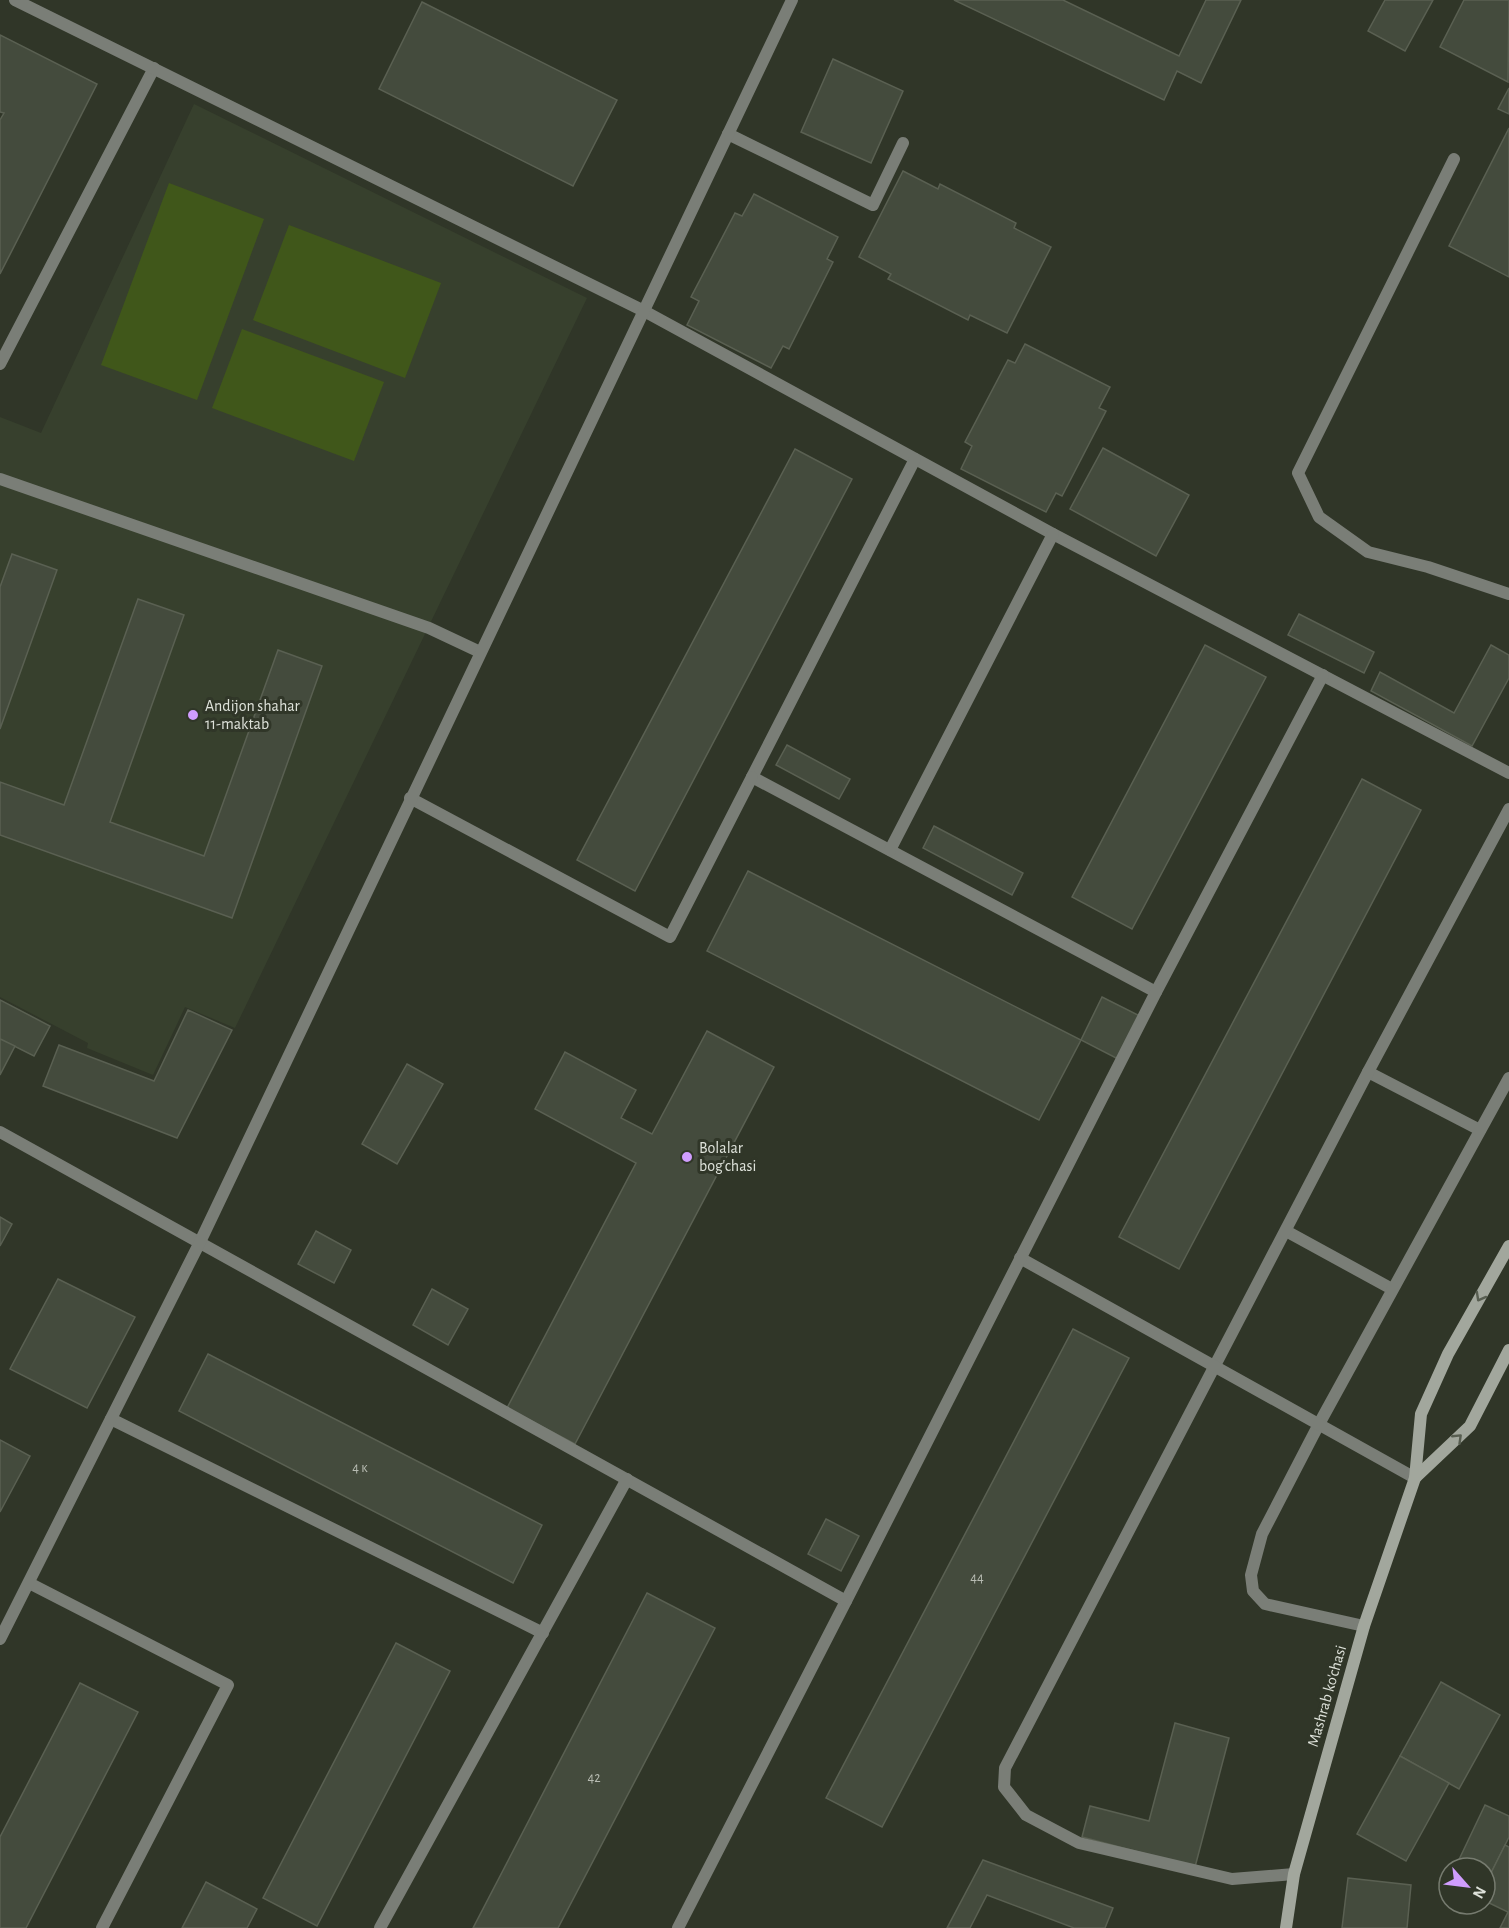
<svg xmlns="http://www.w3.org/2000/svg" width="1509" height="1928" viewBox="0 0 1509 1928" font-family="'Alegreya Sans',sans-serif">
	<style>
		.built { fill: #37402d }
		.pitch { fill: #40571a }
		.building { fill: #444b3d; stroke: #5a6052; stroke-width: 1.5 }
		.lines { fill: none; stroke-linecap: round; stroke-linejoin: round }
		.lane { stroke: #7a7e77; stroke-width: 12 }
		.street { stroke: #7a7e77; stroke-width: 12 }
		.secondary { stroke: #a2a79d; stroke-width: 12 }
		.oneway { stroke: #585e51 }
		.poi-dot { fill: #d09dfe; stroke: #303628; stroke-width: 2 }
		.labels { text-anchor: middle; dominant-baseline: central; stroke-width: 6; stroke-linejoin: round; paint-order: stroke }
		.number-label { font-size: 14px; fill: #b8bcb3 }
		.poi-label { font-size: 16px; fill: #dee2da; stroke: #303628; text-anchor: start }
		.street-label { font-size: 16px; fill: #dee2da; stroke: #303628 }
	</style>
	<rect width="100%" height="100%" fill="#303628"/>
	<!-- built -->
	<polygon class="built" points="194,104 587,298 235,1028 185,1007 153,1075 87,1048 88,1043 0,997 0,417 41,433"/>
	<!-- pitch -->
	<g class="pitch">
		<polygon points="169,183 264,219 197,400 101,365"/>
		<polygon points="289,225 441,283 405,378 253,320"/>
		<polygon points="242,329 384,382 354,461 212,408"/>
	</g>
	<!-- building -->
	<g class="building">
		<polygon points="954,0 1063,0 1179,56 1206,0 1241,0 1201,83 1177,71 1164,100"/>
		<polygon points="1385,0 1433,0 1405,51 1368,31"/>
		<polygon points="1464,0 1509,0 1508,82 1440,47"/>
		<polygon points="422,2 617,100 573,186 379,89"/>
		<polygon points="0,35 97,84 0,274 0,120 4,113 0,112"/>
		<polygon points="833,59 903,91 871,163 801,132"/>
		<polygon points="1509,88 1509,114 1498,109"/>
		<polygon points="1509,128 1509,277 1449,246"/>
		<polygon points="903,171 938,189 940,184 1016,223 1014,228 1051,247 1007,333 970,315 968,320 888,279 891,274 859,257"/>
		<polygon points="754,194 838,237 827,259 833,262 789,349 783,346 771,368 687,325 699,301 691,297 735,213 742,216"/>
		<polygon points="1025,344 1110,387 1099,408 1106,411 1062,496 1056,493 1046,512 961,469 972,446 965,442 1008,360 1015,363"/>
		<polygon points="1103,448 1189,495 1156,556 1070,509"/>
		<polygon points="795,449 852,479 635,891 577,860"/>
		<polygon points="12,554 57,570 0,729 0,587"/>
		<polygon points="138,599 184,615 110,822 204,856 278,650 322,666 232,918 0,835 0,782 64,805"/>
		<polygon points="1299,614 1374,652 1364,673 1288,635"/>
		<polygon points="1205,645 1266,677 1132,929 1072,897"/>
		<polygon points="1491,645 1509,655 1509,678 1472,746 1371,691 1380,672 1454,713"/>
		<polygon points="787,745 850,779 839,799 776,765"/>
		<polygon points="1362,779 1421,810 1179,1269 1119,1237"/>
		<polygon points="934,826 1023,873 1012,895 923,848"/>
		<polygon points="748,871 1081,1040 1039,1120 707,951"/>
		<polygon points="1102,997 1140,1016 1118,1059 1081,1040"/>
		<polygon points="0,1000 50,1026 34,1056 0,1039"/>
		<polygon points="188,1010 232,1030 177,1138 43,1086 59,1045 154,1081"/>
		<polygon points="707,1031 774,1067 575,1444 507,1408 636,1163 535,1109 565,1052 636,1090 621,1118 652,1134"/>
		<polygon points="0,1039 15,1046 0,1075"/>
		<polygon points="407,1064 443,1084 397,1164 362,1144"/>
		<polygon points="0,1217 12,1224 0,1246"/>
		<polygon points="316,1231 351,1250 334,1283 298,1264"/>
		<polygon points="58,1279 135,1317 87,1408 10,1369"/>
		<polygon points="432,1289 468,1309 448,1345 413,1325"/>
		<polygon points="1073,1329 1129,1358 882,1827 826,1798"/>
		<polygon points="208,1354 542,1525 513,1583 179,1411"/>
		<polygon points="0,1440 30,1456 0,1512"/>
		<polygon points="826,1519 859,1536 841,1571 808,1554"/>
		<polygon points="647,1593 715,1628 558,1928 473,1928"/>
		<polygon points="396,1643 450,1671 317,1926 263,1898"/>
		<polygon points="1441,1682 1500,1715 1459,1789 1400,1756"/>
		<polygon points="80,1683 138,1712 26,1928 0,1928 0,1837"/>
		<polygon points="1175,1723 1229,1738 1195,1867 1082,1837 1090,1806 1149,1821"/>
		<polygon points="1400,1756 1449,1783 1406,1861 1357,1834"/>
		<polygon points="1485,1805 1509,1816 1509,1837 1485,1885 1485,1868 1455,1868"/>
		<polygon points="1505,1845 1509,1847 1509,1928 1500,1928 1508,1912 1485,1901 1485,1885"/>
		<polygon points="983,1860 1113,1908 1105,1928 1074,1928 987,1895 970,1928 947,1928"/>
		<polygon points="1348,1878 1411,1885 1407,1928 1342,1928"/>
		<polygon points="206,1882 257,1909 247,1928 182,1928"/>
	</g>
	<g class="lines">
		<!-- lane -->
		<g class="lane">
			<polyline points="728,134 873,205 903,143"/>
			<polyline points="1454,159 1298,473 1319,517 1368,552 1428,567 1509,594"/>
			<polyline points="0,364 154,68"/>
			<polyline points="0,479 429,628 480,652"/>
			<polyline points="1368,1072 1480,1130"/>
			<polyline points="1286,1231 1392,1289"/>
			<polyline points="1364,1626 1265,1604 1253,1591 1251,1575 1262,1534 1319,1424 1509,1078"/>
			<polyline points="1294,1874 1232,1879 1079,1843 1026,1815 1004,1787 1005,1768 1368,1072 1509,809"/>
		</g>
		<!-- street -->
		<g class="street">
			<polyline points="15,0 644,311 1053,534 1509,773"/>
			<polyline points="915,459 752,777 1156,992"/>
			<polyline points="410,798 670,937 752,777"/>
			<polyline points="890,850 1053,534"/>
			<polyline points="0,1132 846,1601 678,1928"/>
			<polyline points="1020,1258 1415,1478"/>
			<polyline points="111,1419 543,1633"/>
			<polyline points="29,1583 228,1685 102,1928"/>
			<polyline points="846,1601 1156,992 1323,675"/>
			<polyline points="0,1639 200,1242 792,0"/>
			<polyline points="380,1928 627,1479"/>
		</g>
		<!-- secondary -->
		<g class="secondary">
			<polyline points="1415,1478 1470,1426 1509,1350"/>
			<polyline points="1286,1928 1294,1874 1364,1626 1415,1478 1421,1414 1448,1354 1509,1246"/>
		</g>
	</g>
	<!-- one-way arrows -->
	<defs><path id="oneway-chevron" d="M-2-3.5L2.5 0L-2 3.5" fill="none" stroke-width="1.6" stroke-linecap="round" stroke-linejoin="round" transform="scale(1.5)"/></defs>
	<g class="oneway">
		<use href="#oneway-chevron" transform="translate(1480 1297) rotate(119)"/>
		<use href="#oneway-chevron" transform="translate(1458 1438) rotate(-44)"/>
	</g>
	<!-- markers -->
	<g class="poi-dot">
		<circle cx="193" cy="715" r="6"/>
		<circle cx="687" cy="1157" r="6"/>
	</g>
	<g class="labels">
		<!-- number labels -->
		<g class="number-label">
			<text x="360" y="1468">4 к</text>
			<text x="977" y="1578">44</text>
			<text x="594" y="1778">42</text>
		</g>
		<!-- poi labels -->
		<g class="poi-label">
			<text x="205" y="706">Andijon shahar<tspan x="205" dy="18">11-maktab</tspan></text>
			<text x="699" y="1148">Bolalar<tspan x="699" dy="18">bog'chasi</tspan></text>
		</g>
		<!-- street labels -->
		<g class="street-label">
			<text transform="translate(1327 1696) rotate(-74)">Mashrab ko'chasi</text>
		</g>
	</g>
	<!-- north arrow -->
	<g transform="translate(1467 1886) rotate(118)"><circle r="28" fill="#303628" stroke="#767b6f" stroke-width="1.5"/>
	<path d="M0-4.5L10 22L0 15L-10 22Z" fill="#d09dfe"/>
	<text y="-9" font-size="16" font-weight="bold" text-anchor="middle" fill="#dee2da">N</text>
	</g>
</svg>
